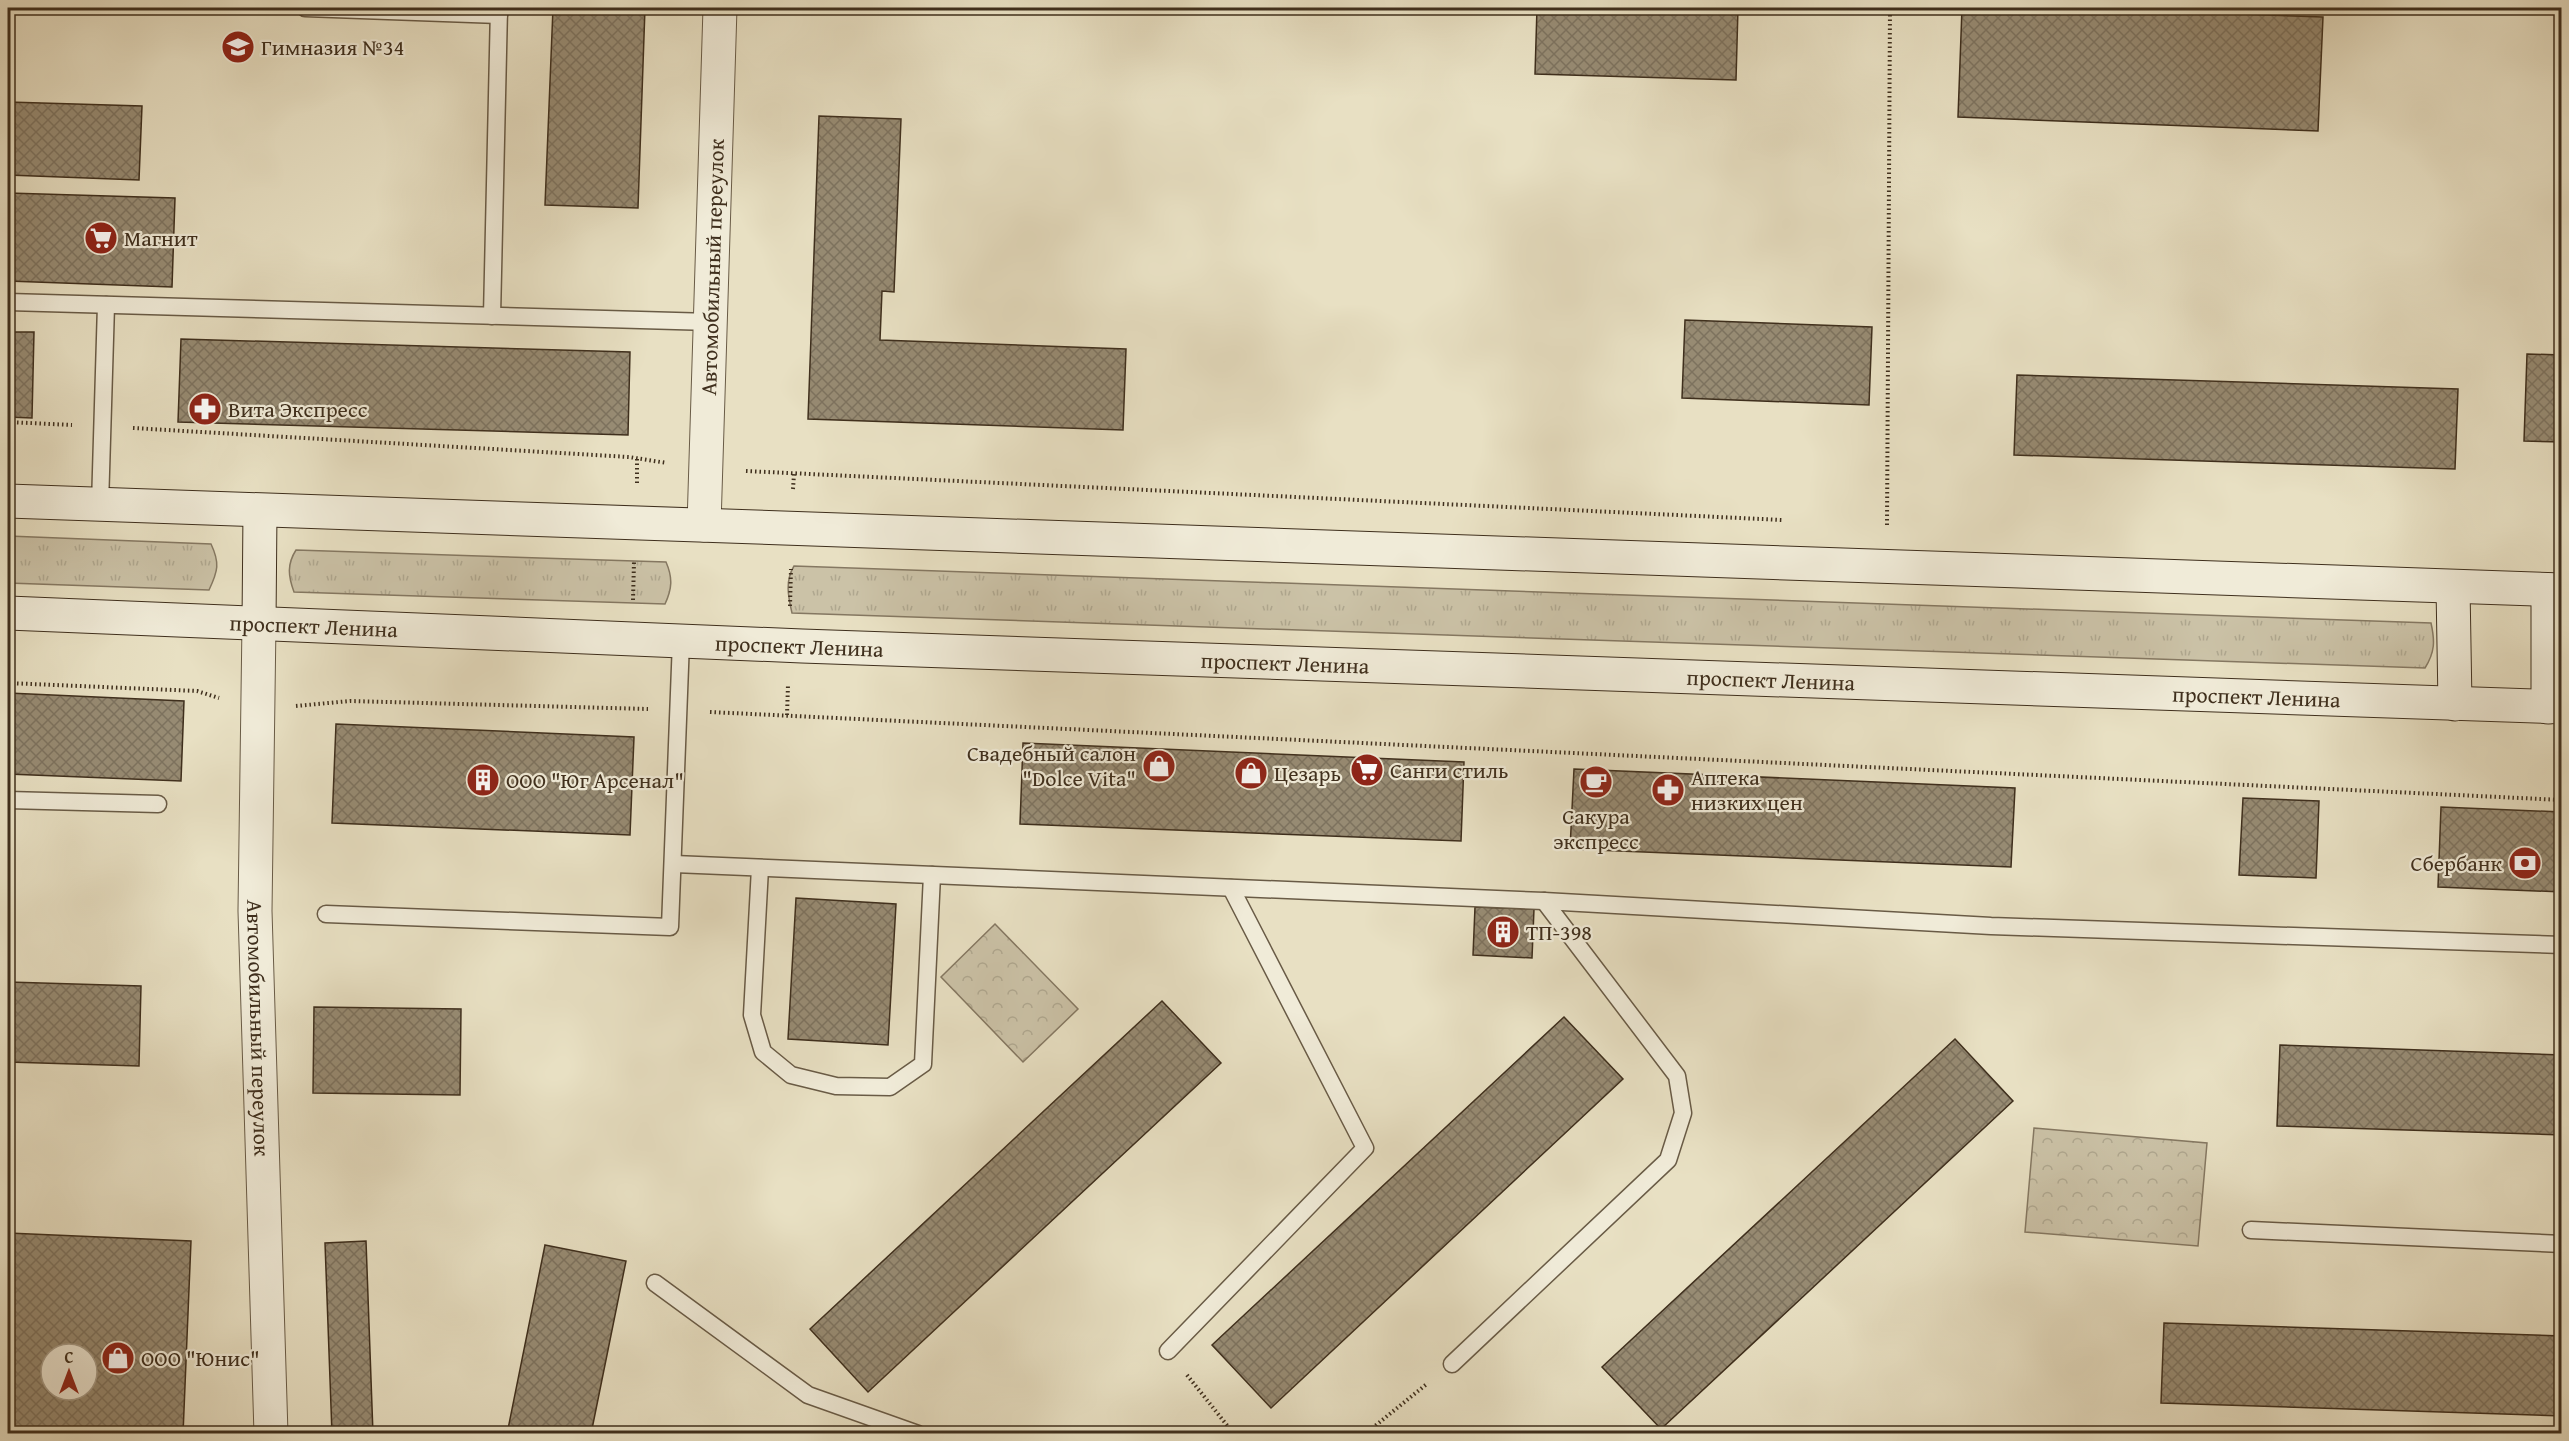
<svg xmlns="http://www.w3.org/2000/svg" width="2569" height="1441" viewBox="0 0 2569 1441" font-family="'Gentium Book Plus',serif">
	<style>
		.grass { fill: url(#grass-tufts); stroke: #857862; stroke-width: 1.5 }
		.park { fill: url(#park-crowns); stroke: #857862; stroke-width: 1.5 }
		.building { fill: url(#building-cross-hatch); stroke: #3f2f1d; stroke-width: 1.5; fill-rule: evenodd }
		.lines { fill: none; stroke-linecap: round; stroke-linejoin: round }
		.service-casing { stroke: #695b46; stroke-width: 19 }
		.minor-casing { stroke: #695b46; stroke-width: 35 }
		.tertiary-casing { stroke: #695b46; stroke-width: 35 }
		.secondary-casing { stroke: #3f2f1d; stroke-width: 35 }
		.path { stroke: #3f2f1d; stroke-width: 4; stroke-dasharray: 1.5 3; stroke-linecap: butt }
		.service { stroke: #f0ebd8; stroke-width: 16 }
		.minor { stroke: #f0ebd8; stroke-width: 33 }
		.tertiary { stroke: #f0ebd8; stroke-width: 33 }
		.secondary { stroke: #f0ebd8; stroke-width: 33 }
		.labels { text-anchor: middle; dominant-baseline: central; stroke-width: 4.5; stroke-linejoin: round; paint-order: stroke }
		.poi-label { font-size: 22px; fill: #3f2f1d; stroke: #f0ebd8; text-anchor: start }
		.street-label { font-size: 22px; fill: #3f2f1d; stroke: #f0ebd8 }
	</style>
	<defs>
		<pattern id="grass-tufts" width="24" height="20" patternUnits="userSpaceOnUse" patternTransform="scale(1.5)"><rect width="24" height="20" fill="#cbc2a7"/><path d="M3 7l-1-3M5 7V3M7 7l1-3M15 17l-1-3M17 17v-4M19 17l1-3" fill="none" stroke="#afa78f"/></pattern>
		<pattern id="park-crowns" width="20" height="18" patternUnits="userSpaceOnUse" patternTransform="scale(1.5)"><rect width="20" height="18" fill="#cbc2a7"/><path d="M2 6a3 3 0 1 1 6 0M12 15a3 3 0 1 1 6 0" fill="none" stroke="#afa78f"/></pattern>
		<pattern id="building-cross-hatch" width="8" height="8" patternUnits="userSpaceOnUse" patternTransform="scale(1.5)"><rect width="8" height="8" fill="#978b73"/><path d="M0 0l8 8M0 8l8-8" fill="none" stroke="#7d725e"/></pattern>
	</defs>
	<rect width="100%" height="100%" fill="#e8e0c3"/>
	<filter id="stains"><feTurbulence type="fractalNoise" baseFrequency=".00333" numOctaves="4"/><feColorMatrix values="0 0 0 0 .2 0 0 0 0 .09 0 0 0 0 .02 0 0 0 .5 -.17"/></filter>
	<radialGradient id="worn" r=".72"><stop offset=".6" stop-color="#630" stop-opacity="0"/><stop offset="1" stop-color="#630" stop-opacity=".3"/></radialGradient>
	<!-- grass -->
	<g class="grass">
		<path d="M8 536 211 544C220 563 218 571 209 590L8 583Z"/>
		<path d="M296 550 666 562C673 578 672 589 665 604L294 592C288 576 287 564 296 550Z"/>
		<path d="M794 566 2431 623C2435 641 2435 652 2425 668L792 613C788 596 785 581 794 566Z"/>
	</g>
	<!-- park -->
	<g class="park">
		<polygon points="995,924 1078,1009 1023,1062 941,977"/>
		<polygon points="2034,1128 2207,1143 2198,1246 2025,1232"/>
	</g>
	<!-- building -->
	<g class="building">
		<polygon points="553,8 645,8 638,208 545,205"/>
		<polygon points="1537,8 1738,8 1736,80 1535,74"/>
		<polygon points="1962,8 2071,8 2323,17 2318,131 1958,117"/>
		<polygon points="8,102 142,106 139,180 8,175"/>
		<polygon points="819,116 901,119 894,292 882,291 880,340 1126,349 1123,430 808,419"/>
		<polygon points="8,193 175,198 172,287 8,281"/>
		<polygon points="1685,320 1872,327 1869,405 1682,398"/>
		<polygon points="8,332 34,332 32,418 8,417"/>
		<polygon points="181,339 630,352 628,435 178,422"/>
		<polygon points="2527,354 2562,355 2562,442 2524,441"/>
		<polygon points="2017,375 2458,389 2455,469 2014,455"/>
		<polygon points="8,693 184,701 181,781 8,774"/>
		<polygon points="336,724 634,737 630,835 332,823"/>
		<polygon points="1023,743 1464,762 1461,841 1020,824"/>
		<polygon points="1574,769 2015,788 2011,867 1570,849"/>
		<polygon points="2243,798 2319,801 2316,878 2239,875"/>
		<polygon points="2441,807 2562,812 2562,892 2438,887"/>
		<polygon points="796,898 896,904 888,1045 788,1039"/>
		<polygon points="1475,907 1534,909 1532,958 1473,955"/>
		<polygon points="8,982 141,986 139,1066 8,1062"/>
		<polygon points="1162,1001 1221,1063 868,1392 810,1329"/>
		<polygon points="314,1007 461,1009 460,1095 313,1093"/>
		<polygon points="1564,1017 1623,1079 1271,1408 1212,1345"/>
		<polygon points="1955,1039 2013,1101 1661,1429 1602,1367"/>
		<polygon points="2280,1045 2562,1055 2562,1135 2277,1126"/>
		<path d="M8 1233 191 1241 183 1434H8ZM51 1354H87V1390H51Z"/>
		<polygon points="366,1241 373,1434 332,1434 325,1243"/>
		<polygon points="545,1245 626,1261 591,1434 507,1434"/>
		<polygon points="2164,1323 2562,1336 2562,1416 2161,1403"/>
	</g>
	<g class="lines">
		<defs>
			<g id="service">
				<polyline points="305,8 499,15"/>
				<polyline points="8,302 711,322"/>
				<polyline points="492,316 499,8"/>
				<polyline points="100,505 106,305"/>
				<polyline points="8,800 158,804"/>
				<polyline points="674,864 1544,901 1991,926 2562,945"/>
				<polyline points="760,868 752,1015 763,1052 791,1075 836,1086 890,1087 923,1064 932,875"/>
				<polyline points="326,914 670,927 681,641"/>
				<polyline points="2251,1230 2562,1244"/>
				<polyline points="655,1283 808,1395 918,1434"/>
				<polyline points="1168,1351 1365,1148 1231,888"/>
				<polyline points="1452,1364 1668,1160 1683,1113 1677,1076 1544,901"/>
			</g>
			<g id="minor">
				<path id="s1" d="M704 525 720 8"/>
			</g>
			<g id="tertiary">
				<path id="s2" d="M259 623 255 911 271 1434"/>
			</g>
			<g id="secondary">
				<polyline points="8,501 2562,590"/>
				<polyline points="2453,587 2455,704"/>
				<polyline points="2548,590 2548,707"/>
				<path id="s3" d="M8 613 802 646 2562 707"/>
				<polyline points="259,623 260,511"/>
			</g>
		</defs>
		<!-- service casing -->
		<use href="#service" class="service-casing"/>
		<!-- minor casing -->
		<use href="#minor" class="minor-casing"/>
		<!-- tertiary casing -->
		<use href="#tertiary" class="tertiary-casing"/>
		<!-- secondary casing -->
		<use href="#secondary" class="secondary-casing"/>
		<!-- path -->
		<g class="path">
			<polyline points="8,422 72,425"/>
			<polyline points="133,428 629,457 667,463"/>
			<polyline points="746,471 1782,520"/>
			<polyline points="637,483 637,458"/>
			<polyline points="793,489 794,474"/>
			<polyline points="1887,525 1890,8"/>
			<polyline points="633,600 634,562"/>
			<polyline points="790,606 791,569"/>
			<polyline points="8,683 197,691 219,698"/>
			<polyline points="296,706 350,701 648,709"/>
			<polyline points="710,712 2562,800"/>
			<polyline points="787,715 788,685"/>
			<polyline points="1187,1375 1234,1434"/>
			<polyline points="1365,1434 1428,1383"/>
		</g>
		<!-- service -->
		<use href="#service" class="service"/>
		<!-- minor -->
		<use href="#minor" class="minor"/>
		<!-- tertiary -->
		<use href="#tertiary" class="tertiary"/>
		<!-- secondary -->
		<use href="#secondary" class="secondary"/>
	</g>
	<!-- icons -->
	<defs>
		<symbol id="school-disc" viewBox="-11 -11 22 22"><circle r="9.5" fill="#8f2418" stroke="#f0ebd8"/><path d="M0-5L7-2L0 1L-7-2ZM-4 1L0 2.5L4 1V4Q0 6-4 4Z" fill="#fff"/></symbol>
		<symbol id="supermarket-disc" viewBox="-11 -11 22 22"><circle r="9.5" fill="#8f2418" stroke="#f0ebd8"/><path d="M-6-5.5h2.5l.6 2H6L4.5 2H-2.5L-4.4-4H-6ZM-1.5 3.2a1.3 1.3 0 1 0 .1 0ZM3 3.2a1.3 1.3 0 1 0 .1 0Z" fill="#fff"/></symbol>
		<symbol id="pharmacy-disc" viewBox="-11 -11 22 22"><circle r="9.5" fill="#8f2418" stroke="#f0ebd8"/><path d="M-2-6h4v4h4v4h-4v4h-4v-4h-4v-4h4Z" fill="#fff"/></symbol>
		<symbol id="shop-disc" viewBox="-11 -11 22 22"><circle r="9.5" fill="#8f2418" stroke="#f0ebd8"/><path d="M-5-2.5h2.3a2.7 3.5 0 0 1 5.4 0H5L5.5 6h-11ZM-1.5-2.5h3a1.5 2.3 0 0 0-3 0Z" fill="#fff"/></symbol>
		<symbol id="building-disc" viewBox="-11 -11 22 22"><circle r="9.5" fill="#8f2418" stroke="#f0ebd8"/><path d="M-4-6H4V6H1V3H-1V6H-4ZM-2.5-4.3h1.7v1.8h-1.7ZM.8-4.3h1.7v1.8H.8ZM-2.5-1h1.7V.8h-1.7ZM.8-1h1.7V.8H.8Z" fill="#fff"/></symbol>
		<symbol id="cafe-disc" viewBox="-11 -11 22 22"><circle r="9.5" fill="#8f2418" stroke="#f0ebd8"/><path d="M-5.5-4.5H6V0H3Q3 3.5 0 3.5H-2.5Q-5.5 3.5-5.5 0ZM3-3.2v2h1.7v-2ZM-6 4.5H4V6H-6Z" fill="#fff"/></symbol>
		<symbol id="bank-disc" viewBox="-11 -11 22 22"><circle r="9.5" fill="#8f2418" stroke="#f0ebd8"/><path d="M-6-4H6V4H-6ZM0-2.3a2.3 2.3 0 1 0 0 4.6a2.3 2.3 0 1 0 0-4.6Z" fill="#fff"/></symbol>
	</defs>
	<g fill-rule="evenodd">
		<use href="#school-disc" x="219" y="28" width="38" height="38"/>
		<use href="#supermarket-disc" x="82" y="219" width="38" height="38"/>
		<use href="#pharmacy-disc" x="186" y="390" width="38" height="38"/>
		<use href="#shop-disc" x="1140" y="747" width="38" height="38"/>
		<use href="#supermarket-disc" x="1348" y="751" width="38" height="38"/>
		<use href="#shop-disc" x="1232" y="754" width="38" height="38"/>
		<use href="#building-disc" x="464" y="761" width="38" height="38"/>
		<use href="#cafe-disc" x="1577" y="763" width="38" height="38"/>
		<use href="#pharmacy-disc" x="1649" y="771" width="38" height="38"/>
		<use href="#bank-disc" x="2506" y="844" width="38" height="38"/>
		<use href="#building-disc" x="1484" y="913" width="38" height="38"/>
		<use href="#shop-disc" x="99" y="1339" width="38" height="38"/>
	</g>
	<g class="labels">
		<!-- poi labels -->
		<g class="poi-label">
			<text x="261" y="47">Гимназия №34</text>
			<text x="124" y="238">Магнит</text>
			<text x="228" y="409">Вита Экспресс</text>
			<text x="1136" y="753" text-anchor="end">Свадебный салон<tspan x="1136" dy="25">"Dolce Vita"</tspan></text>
			<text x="1390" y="770">Санги стиль</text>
			<text x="1274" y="773">Цезарь</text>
			<text x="1691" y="777">Аптека<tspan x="1691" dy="25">низких цен</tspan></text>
			<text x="506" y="780">ООО "Юг Арсенал"</text>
			<text x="1596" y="816" text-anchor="middle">Сакура<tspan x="1596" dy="25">экспресс</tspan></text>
			<text x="2502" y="863" text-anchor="end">Сбербанк</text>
			<text x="1526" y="932">ТП-398</text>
			<text x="141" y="1358">ООО "Юнис"</text>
		</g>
		<!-- street labels -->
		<g class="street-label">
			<text stroke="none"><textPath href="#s1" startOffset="258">Автомобильный переулок</textPath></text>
			<text stroke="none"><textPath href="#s3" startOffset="306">проспект Ленина</textPath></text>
			<text stroke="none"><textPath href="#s3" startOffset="792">проспект Ленина</textPath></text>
			<text stroke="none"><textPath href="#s3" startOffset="1278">проспект Ленина</textPath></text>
			<text stroke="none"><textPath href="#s3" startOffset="1764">проспект Ленина</textPath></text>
			<text stroke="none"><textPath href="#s3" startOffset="2250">проспект Ленина</textPath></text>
			<text stroke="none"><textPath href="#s2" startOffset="405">Автомобильный переулок</textPath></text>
		</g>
	</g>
	<!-- margin -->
	<rect width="2569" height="1441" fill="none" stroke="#e8e0c3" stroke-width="30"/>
	<rect x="9" y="9" width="2551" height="1423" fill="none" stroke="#3f2f1d" stroke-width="3"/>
	<rect x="15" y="15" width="2539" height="1411" fill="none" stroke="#3f2f1d" stroke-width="1.5"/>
	<!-- north arrow -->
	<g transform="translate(69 1372)"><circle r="28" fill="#f0ebd8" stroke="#a9a08d" stroke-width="1.5"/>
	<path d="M0-4.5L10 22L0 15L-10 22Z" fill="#8f2418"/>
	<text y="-9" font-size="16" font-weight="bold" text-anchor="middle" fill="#3f2f1d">С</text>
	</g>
	<rect width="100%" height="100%" filter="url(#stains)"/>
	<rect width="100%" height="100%" fill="url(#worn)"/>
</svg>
